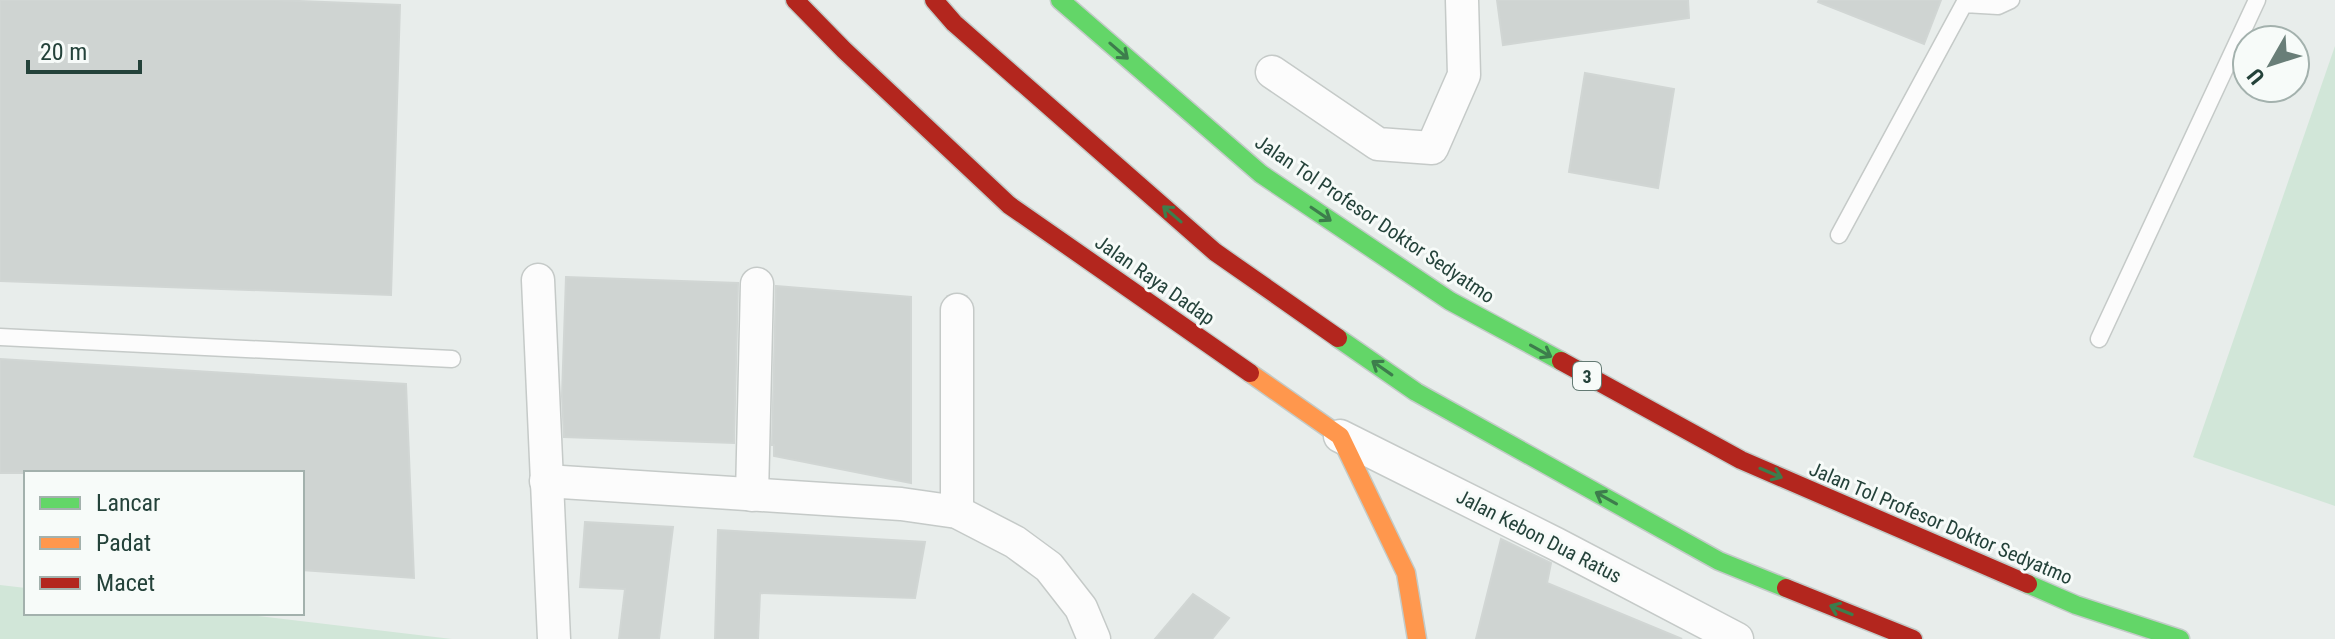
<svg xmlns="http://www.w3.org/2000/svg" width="2335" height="639" viewBox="0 0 2335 639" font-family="'Roboto Condensed',sans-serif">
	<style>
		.green { fill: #d1e6d8 }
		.building { fill: #cfd4d2; stroke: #d1d6d4; stroke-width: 2 }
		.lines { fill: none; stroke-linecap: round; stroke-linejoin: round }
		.lane-casing { stroke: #c5cac8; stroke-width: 19 }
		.street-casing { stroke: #c5cac8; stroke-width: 35 }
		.fast-casing { stroke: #c3cbc8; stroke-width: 21 }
		.slow-casing { stroke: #c3cbc8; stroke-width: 21 }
		.jam-casing { stroke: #c3cbc8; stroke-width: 21 }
		.lane { stroke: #fcfcfc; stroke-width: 16 }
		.street { stroke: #fcfcfc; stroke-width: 32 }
		.fast { stroke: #63d668; stroke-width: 18 }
		.slow { stroke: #ff974d; stroke-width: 18 }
		.jam { stroke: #b3261e; stroke-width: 18 }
		.oneway { stroke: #3d7d4c }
		.labels { text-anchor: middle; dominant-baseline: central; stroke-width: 6; stroke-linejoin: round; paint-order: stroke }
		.shield { fill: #f7fbf9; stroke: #637a73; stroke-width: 2 }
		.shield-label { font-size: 18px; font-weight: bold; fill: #24423a }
		.street-label { font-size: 20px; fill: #24423a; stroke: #f7fbf9 }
	</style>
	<rect width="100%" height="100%" fill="#e8edeb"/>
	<!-- green -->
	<g class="green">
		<polygon points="2335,46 2335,506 2193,457"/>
		<polygon points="0,585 26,588 26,613 234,613 452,639 0,639"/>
	</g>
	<!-- building -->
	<g class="building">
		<polygon points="0,0 274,0 400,5 391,295 0,281"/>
		<polygon points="1497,0 1688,0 1689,18 1503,45"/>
		<polygon points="1819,0 1941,0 1924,44 1818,2"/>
		<polygon points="1585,73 1674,89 1658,188 1569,172"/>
		<polygon points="566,277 738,283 734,443 564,437 562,396"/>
		<polygon points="776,286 911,297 911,483 774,456 774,445 772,445"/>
		<polygon points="0,359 406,384 414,578 302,570 302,473 0,473"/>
		<polygon points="585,522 673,527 659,639 619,639 625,589 580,587"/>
		<polygon points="718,530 925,542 915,598 760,593 758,639 715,639"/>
		<polygon points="1501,539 1551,563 1547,583 1682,639 1476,639"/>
		<polygon points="1193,594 1229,618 1212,639 1155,639"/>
	</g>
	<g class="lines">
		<defs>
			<g id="lane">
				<polyline points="1839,235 1964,4 1998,6 2011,0"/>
				<polyline points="0,337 452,359"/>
				<polyline points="2099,339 2257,0"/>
			</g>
			<g id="street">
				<polyline points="1272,72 1378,144 1432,148 1464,75 1462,0"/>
				<polyline points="538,280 554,639"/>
				<polyline points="957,310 957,512"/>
				<polyline points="1340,436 1556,544 1737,639"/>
				<polyline points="546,481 901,504 957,512 1015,542 1049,567 1081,608 1094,639"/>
				<polyline points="752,495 757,284"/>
			</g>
			<g id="fast">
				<polyline points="1060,0 1261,174 1450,301 1561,361"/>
				<polyline points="1338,338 1416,392 1719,561 1786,588"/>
				<polyline points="2028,584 2076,605 2180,639"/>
			</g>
			<polyline id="slow" points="1250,373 1340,436 1406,573 1417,639"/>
			<g id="jam">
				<polyline points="795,0 844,50 1009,205 1250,373"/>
				<polyline points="934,0 954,23 1215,252 1338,338"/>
				<polyline points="1561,361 1741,460 2028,584"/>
				<polyline points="1786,588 1913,639"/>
			</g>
		</defs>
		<!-- lane casing -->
		<use href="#lane" class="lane-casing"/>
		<!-- street casing -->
		<use href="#street" class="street-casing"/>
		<!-- fast casing -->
		<use href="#fast" class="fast-casing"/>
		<!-- slow casing -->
		<use href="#slow" class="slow-casing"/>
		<!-- jam casing -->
		<use href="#jam" class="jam-casing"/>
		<!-- lane -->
		<use href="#lane" class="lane"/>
		<!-- street -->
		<use href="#street" class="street"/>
		<!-- fast -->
		<use href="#fast" class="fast"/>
		<!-- slow -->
		<use href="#slow" class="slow"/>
		<!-- jam -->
		<use href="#jam" class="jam"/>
	</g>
	<!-- one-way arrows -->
	<defs><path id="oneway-shaft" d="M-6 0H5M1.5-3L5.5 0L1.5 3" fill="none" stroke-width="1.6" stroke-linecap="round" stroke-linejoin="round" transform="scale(2)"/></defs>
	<g class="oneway">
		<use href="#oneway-shaft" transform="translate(1119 51) rotate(41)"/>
		<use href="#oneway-shaft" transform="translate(1172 214) rotate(-139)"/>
		<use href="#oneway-shaft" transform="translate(1321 214) rotate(34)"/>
		<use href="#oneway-shaft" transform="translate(1541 351) rotate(29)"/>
		<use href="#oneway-shaft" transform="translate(1382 368) rotate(-145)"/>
		<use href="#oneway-shaft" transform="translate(1771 473) rotate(23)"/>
		<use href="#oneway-shaft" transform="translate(1606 498) rotate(-151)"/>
		<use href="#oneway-shaft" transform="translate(1841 610) rotate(-158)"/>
	</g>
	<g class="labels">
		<!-- shield labels -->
		<rect class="shield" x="1573" y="362" width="28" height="28" rx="6"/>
		<g class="shield-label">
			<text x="1587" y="376">3</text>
		</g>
		<!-- street labels -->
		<g class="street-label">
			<text transform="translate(1375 219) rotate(34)">Jalan Tol Profesor Doktor Sedyatmo</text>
			<text transform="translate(1155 280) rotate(35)">Jalan Raya Dadap</text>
			<text transform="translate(1941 523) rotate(23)">Jalan Tol Profesor Doktor Sedyatmo</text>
			<text transform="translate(1539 536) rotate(27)">Jalan Kebon Dua Ratus</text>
		</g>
	</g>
	<!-- legend -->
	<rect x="24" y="471" width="280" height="144" fill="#f7fbf9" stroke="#a3b1ad" stroke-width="2"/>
	<rect x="40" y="497" width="40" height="12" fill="#63d668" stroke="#a3b1ad" stroke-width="2"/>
	<text x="96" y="511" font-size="24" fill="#24423a">Lancar</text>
	<rect x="40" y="537" width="40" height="12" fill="#ff974d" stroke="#a3b1ad" stroke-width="2"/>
	<text x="96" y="551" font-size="24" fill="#24423a">Padat</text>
	<rect x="40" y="577" width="40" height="12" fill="#b3261e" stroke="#a3b1ad" stroke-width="2"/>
	<text x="96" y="591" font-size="24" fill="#24423a">Macet</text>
	<!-- north arrow -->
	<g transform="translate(2271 64) rotate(231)"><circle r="38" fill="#f7fbf9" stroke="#a3b1ad" stroke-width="2"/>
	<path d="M0-6L14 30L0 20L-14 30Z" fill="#697e78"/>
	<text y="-12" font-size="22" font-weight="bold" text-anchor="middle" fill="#24423a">U</text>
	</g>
	<!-- scale -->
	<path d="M28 60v12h112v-12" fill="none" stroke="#24423a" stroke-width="4"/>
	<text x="40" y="60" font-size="24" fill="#24423a" stroke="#f7fbf9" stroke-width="6" paint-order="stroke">20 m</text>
</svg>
